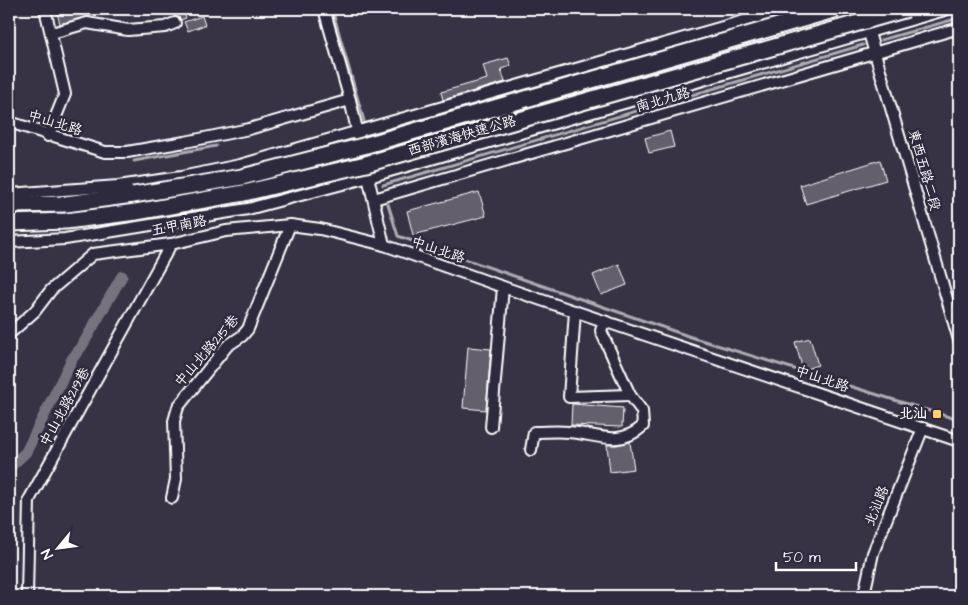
<svg xmlns="http://www.w3.org/2000/svg" width="968" height="605" viewBox="0 0 968 605" font-family="'Architects Daughter','LXGW WenKai TC',sans-serif">
	<style>
		.lines { fill: none; stroke-linecap: round; stroke-linejoin: round }
		.stream { stroke: #adabb2; stroke-width: 3 }
		.canal { stroke: #76737f; stroke-width: 11 }
		.building { fill: #635f6d; stroke: #fff }
		.minor-casing { stroke: #fff; stroke-width: 14 }
		.highway-casing { stroke: #fff; stroke-width: 19 }
		.minor { stroke: #2f2a3d; stroke-width: 10 }
		.highway { stroke: #2f2a3d; stroke-width: 15 }
		.highway-bridge-casing { stroke: #fff; stroke-width: 19; stroke-linecap: butt }
		.highway-bridge { stroke: #2f2a3d; stroke-width: 15 }
		.poi-dot { fill: #ffd166; stroke: #2f2a3d; stroke-width: 2 }
		.labels { text-anchor: middle; dominant-baseline: central; stroke-width: 5; stroke-linejoin: round; paint-order: stroke }
		.street-label { font-size: 14px; fill: #fff; stroke: #2f2a3d }
		.poi-label { font-size: 14px; font-weight: bold; fill: #fff; stroke: #2f2a3d; text-anchor: end }
	</style>
	<rect width="100%" height="100%" fill="#373345"/>
	<filter id="ink" filterUnits="userSpaceOnUse"><feTurbulence type="fractalNoise" baseFrequency=".02" numOctaves="2"/><feDisplacementMap in="SourceGraphic" scale="10" xChannelSelector="R" yChannelSelector="G"/><feConvolveMatrix kernelMatrix="1 2 1 2 8 2 1 2 1" color-interpolation-filters="sRGB"/></filter>
	<g filter="url(#ink)">
		<g class="lines">
			<!-- stream -->
			<g class="stream">
				<polyline points="332,9 364,121"/>
				<polyline points="881,40 959,18"/>
				<polyline points="134,161 216,146"/>
				<polyline points="383,185 863,45"/>
				<polyline points="388,204 398,236 691,337 959,420"/>
			</g>
			<!-- canal -->
			<polyline class="canal" points="9,468 26,452 72,359 82,346 122,276"/>
		</g>
		<!-- building -->
		<g class="building">
			<polygon points="56,9 106,9 106,11 60,24"/>
			<polygon points="171,9 183,9 186,18 181,20 179,17 174,16"/>
			<polygon points="202,16 205,25 188,31 184,22"/>
			<polygon points="508,58 511,66 501,69 505,82 443,100 441,92 487,79 483,65"/>
			<polygon points="670,131 674,147 649,153 645,138"/>
			<polygon points="880,160 886,180 806,204 800,185"/>
			<polygon points="479,192 486,216 413,235 407,211"/>
			<polygon points="619,264 627,285 601,295 593,275"/>
			<polygon points="810,338 818,365 803,370 795,342"/>
			<polygon points="468,347 491,349 486,410 463,408"/>
			<polygon points="572,404 623,408 622,427 571,425"/>
			<polygon points="630,442 634,469 610,472 607,445 617,445"/>
		</g>
		<g class="lines">
			<defs>
				<g id="minor">
					<polyline points="45,9 65,94 48,136"/>
					<polyline points="324,9 350,100"/>
					<polyline points="862,9 959,340"/>
					<polyline points="52,33 87,23 128,30 165,27 175,23"/>
					<polyline points="9,122 105,152 127,152 185,142 249,129 350,100 384,245"/>
					<polyline points="9,194 118,186 181,177 240,165 786,9"/>
					<polyline points="374,199 959,28"/>
					<polyline points="9,242 65,239 248,209 369,177 948,9"/>
					<polyline points="575,311 569,397 630,395"/>
					<polyline points="9,334 35,311 51,290 93,254 171,244 226,231 290,225 320,229 384,245 503,287 959,441"/>
					<polyline points="491,427 503,287"/>
					<path d="M531 450 534 432C546 432 558 431 569 432 597 434 619 448 643 426L642 411 630 395 601 331 604 321"/>
					<polyline points="172,498 176,479 174,421 178,407 227,346 242,336 248,329 290,225"/>
					<polyline points="27,596 29,500 171,244"/>
					<polyline points="866,596 865,590 873,553 923,428"/>
				</g>
				<g id="highway">
					<polyline points="9,205 66,204 133,195"/>
					<polyline points="9,223 66,221 136,212"/>
				</g>
			</defs>
			<!-- minor casing -->
			<use href="#minor" class="minor-casing"/>
			<!-- highway casing -->
			<use href="#highway" class="highway-casing"/>
			<!-- minor -->
			<use href="#minor" class="minor"/>
			<!-- highway -->
			<use href="#highway" class="highway"/>
			<defs>
				<g id="highway-bridge">
					<polyline points="133,195 242,177 363,146 837,9"/>
					<polyline points="136,212 244,193 366,164 907,9"/>
				</g>
			</defs>
			<!-- highway-bridge casing -->
			<use href="#highway-bridge" class="highway-bridge-casing"/>
			<!-- highway-bridge -->
			<use href="#highway-bridge" class="highway-bridge"/>
		</g>
	</g>
	<!-- markers -->
	<rect class="poi-dot" x="932" y="409" width="10" height="10" rx="2.5"/>
	<g class="labels">
		<!-- street labels -->
		<g class="street-label">
			<text transform="translate(663 100) rotate(-16)">南北九路</text>
			<text transform="translate(55 123) rotate(17)">中山北路</text>
			<text transform="translate(462 136) rotate(-16)">西部濱海快速公路</text>
			<text transform="translate(924 170) rotate(74)">東西五路二段</text>
			<text transform="translate(179 226) rotate(-11)">五甲南路</text>
			<text transform="translate(438 250) rotate(19)">中山北路</text>
			<text transform="translate(207 351) rotate(-49)">中山北路215巷</text>
			<text transform="translate(822 379) rotate(19)">中山北路</text>
			<text transform="translate(65 407) rotate(-61)">中山北路219巷</text>
			<text transform="translate(877 506) rotate(-68)">北汕路</text>
		</g>
		<!-- poi labels -->
		<g class="poi-label">
			<text x="927" y="414">北汕</text>
		</g>
	</g>
	<!-- margin -->
	<rect width="968" height="605" fill="none" stroke="#2f2a3d" stroke-width="30"/>
	<rect x="15" y="15" width="938" height="575" fill="none" stroke="#fff" stroke-width="2" filter="url(#ink)"/>
	<!-- north arrow -->
	<g transform="translate(58 548) rotate(241)" stroke="#2f2a3d" stroke-width="4" paint-order="stroke">
	<path d="M0-4L9 19L0 12L-9 19Z" fill="#ffffff"/>
	<text y="-8" font-size="14" font-weight="bold" text-anchor="middle" fill="#ffffff">N</text>
	</g>
	<!-- scale -->
	<path d="M776 562v8h80v-8" fill="none" stroke="#ffffff" stroke-width="2.5"/>
	<text x="783" y="562" font-size="15" fill="#ffffff" stroke="#2f2a3d" stroke-width="4" paint-order="stroke">50 m</text>
</svg>
